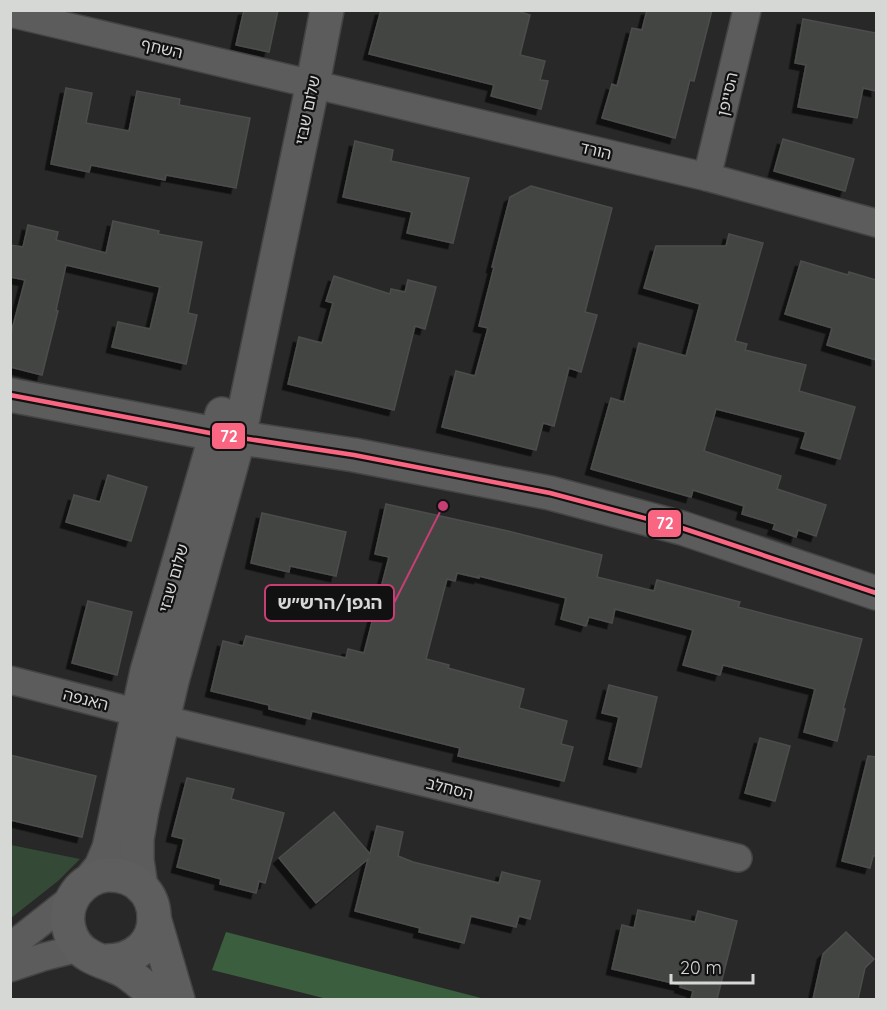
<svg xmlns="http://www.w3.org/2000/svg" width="887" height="1010" viewBox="0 0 887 1010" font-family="Quicksand,'Noto Sans Hebrew',sans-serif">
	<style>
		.green { fill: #344936 }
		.forest { fill: #3b5e3e }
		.building { fill: #434443; stroke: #4c4d4c; stroke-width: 1.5; filter: url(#shadow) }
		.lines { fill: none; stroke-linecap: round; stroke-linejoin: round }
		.minor-casing { stroke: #434443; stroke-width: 30 }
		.tertiary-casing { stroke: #434443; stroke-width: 36 }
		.secondary-casing { stroke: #434443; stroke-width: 36 }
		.minor { stroke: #5b5c5b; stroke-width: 27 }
		.tertiary { stroke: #5b5c5b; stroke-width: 33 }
		.secondary { stroke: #5d5e5d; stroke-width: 33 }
		.bus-1-casing { stroke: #101110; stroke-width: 9 }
		.bus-1 { stroke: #fa6682; stroke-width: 4.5 }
		.labels { text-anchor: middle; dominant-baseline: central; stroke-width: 4.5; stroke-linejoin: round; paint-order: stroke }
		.street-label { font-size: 16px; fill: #d6d8d6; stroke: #101110 }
		.leader { fill: none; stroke: #c63e74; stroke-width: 2 }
		.callout-dot { fill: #c63e74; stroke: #101110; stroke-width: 2 }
		.callout { fill: #101110; stroke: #c63e74; stroke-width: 2 }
		.callout-label { font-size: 18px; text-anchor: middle; font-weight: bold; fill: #d6d8d6 }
		.line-badge { stroke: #101110; stroke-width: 2 }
		.badge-label { font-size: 16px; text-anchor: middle; font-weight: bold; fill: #fff }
	</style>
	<defs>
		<filter id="shadow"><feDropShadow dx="-5.5" dy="5.5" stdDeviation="0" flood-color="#0009"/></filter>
	</defs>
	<rect width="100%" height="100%" fill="#272827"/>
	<!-- green -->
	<polygon class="green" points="11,845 80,859 58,881 11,918"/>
	<!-- forest -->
	<polygon class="forest" points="226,932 485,999 327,999 212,970"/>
	<!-- building -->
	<g class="building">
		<polygon points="244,10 278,10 269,52 236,45"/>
		<polygon points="381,10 514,10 530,15 520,55 545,61 540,80 548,81 541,109 491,96 494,85 369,54"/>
		<polygon points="647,10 712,10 694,81 690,80 675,138 602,118 612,84 617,86 632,28 642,30"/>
		<polygon points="803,19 876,33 876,91 863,88 857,118 798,107 806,65 795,63"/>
		<polygon points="66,88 92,93 86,123 129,131 137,91 180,99 179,105 250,118 236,188 166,175 165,180 91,165 89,172 51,164"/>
		<polygon points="783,139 854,159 845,191 774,171"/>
		<polygon points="355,141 393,150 391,161 469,178 453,243 407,233 412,212 343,197"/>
		<polygon points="531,186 612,208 585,312 597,315 581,372 569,368 554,426 543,423 536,450 442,427 456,371 475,376 488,328 479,326 494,267 492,267 510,197"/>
		<polygon points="113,221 159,231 158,234 202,242 188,313 197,315 186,364 112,347 118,322 150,329 160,287 66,265 56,310 58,311 42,375 10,367 10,337 25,280 10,277 10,245 23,247 28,225 58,232 56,240 106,253"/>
		<polygon points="729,234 763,243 735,341 747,344 745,350 806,365 799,391 855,407 840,459 801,448 806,432 716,409 704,451 781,476 777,489 826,505 816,536 798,530 796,537 773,529 775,524 742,514 744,506 693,490 691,497 591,469 611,398 624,402 639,343 686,356 700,304 644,288 656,246 726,246"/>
		<polygon points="801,261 848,275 849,272 876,280 876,360 827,345 832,328 785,314"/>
		<polygon points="334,276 390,294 391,289 405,292 408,280 436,287 425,329 415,326 394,410 288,384 299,337 322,343 333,303 326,301"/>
		<polygon points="108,475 147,487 131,541 66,522 74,495 100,502"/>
		<polygon points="386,504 508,531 602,555 597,577 654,591 657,580 740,602 738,607 862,639 843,709 845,709 837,741 804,732 815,689 723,665 720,675 683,665 693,630 615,609 612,623 589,617 586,626 561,619 566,598 479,576 479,578 457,573 455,581 447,579 426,659 449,665 448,668 524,689 519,708 567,721 561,744 573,747 564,781 458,756 460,748 312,711 310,719 269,709 269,705 211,691 223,641 243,646 246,636 346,658 348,649 364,653 389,557 375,554"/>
		<polygon points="262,513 346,532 336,576 290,566 289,572 251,563"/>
		<polygon points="88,601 132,612 117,675 72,663"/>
		<polygon points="609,685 657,697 641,767 609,759 619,717 602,713"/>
		<polygon points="760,738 790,746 775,801 745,793"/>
		<polygon points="10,755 96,776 82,837 10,820"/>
		<polygon points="868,756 876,757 876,856 873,856 870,868 842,861"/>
		<polygon points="187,778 234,789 231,799 284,813 265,883 259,881 256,893 220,884 221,879 177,867 184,839 172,836"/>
		<polygon points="334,812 370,854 377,826 403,832 398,856 413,862 499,883 502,872 540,881 530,919 519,916 516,927 471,916 464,943 419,932 420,928 355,911 368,859 316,903 279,858"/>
		<polygon points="638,910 695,922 698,911 737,921 717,999 691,999 693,991 680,987 681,985 612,969 622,925 634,928"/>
		<polygon points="846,932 874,959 865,968 858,999 813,999 823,954"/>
	</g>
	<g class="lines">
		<defs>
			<g id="minor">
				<polyline points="10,13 707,177 876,223"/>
				<polyline points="707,177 747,10"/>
				<polyline points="10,680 162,719 738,858"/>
				<polyline points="10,947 72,898"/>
				<polyline points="10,968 43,957 79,948"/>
			</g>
			<g id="tertiary">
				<polyline points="10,395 215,434 354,455 550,493 682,528 876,593"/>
				<polyline points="91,879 101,867 109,848 147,671 222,414"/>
				<polyline points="141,887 137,860 137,839 142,810 172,681 239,437 313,83 327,10"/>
			</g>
			<g id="secondary">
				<polyline points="154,918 178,1000"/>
				<path d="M103 961C173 963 168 872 107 875 95 876 83 883 76 893 61 914 67 944 90 956 101 962 113 965 124 971 137 979 148 990 160 1000"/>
			</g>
		</defs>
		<!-- minor casing -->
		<use href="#minor" class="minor-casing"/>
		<!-- tertiary casing -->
		<use href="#tertiary" class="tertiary-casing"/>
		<!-- secondary casing -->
		<use href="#secondary" class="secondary-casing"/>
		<!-- minor -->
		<use href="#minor" class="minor"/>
		<!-- tertiary -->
		<use href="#tertiary" class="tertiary"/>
		<!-- secondary -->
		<use href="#secondary" class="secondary"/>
		<defs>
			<polyline id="bus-1" points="10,395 215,434 354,455 550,493 682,528 876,593"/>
		</defs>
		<!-- bus-1 casing -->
		<use href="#bus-1" class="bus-1-casing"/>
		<!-- bus-1 -->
		<use href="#bus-1" class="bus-1"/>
	</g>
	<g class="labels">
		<!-- street labels -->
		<g class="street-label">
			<text transform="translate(162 48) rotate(13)">השחף</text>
			<text transform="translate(727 94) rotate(-77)">הסייפן</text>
			<text transform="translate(307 110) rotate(-78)">שלום שבזי</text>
			<text transform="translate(596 150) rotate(13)">הורד</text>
			<text transform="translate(173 578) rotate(-74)">שלום שבזי</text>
			<text transform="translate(86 699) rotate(14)">האנפה</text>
			<text transform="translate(450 788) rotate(14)">הסחלב</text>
		</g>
	</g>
	<!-- callouts -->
	<path class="leader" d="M443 506L394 603"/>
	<circle class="callout-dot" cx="443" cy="506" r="6"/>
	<rect class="callout" x="265" y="585" width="129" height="36" rx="6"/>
	<g class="callout-label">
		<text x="330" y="609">הגפן/הרש״ש</text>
	</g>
	<g class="line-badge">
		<rect x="211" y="422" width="35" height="28" rx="6" fill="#fa6682"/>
		<rect x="647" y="509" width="35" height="29" rx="6" fill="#fa6682"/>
	</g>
	<g class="badge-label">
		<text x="229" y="442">72</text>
		<text x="665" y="529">72</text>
	</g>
	<!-- border -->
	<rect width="887" height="1010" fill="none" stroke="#d6d8d6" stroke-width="24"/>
	<!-- scale -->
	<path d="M671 974v9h82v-9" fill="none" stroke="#d6d8d6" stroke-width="3"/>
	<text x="680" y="974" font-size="18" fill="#d6d8d6" stroke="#101110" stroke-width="4.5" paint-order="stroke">20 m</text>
</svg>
